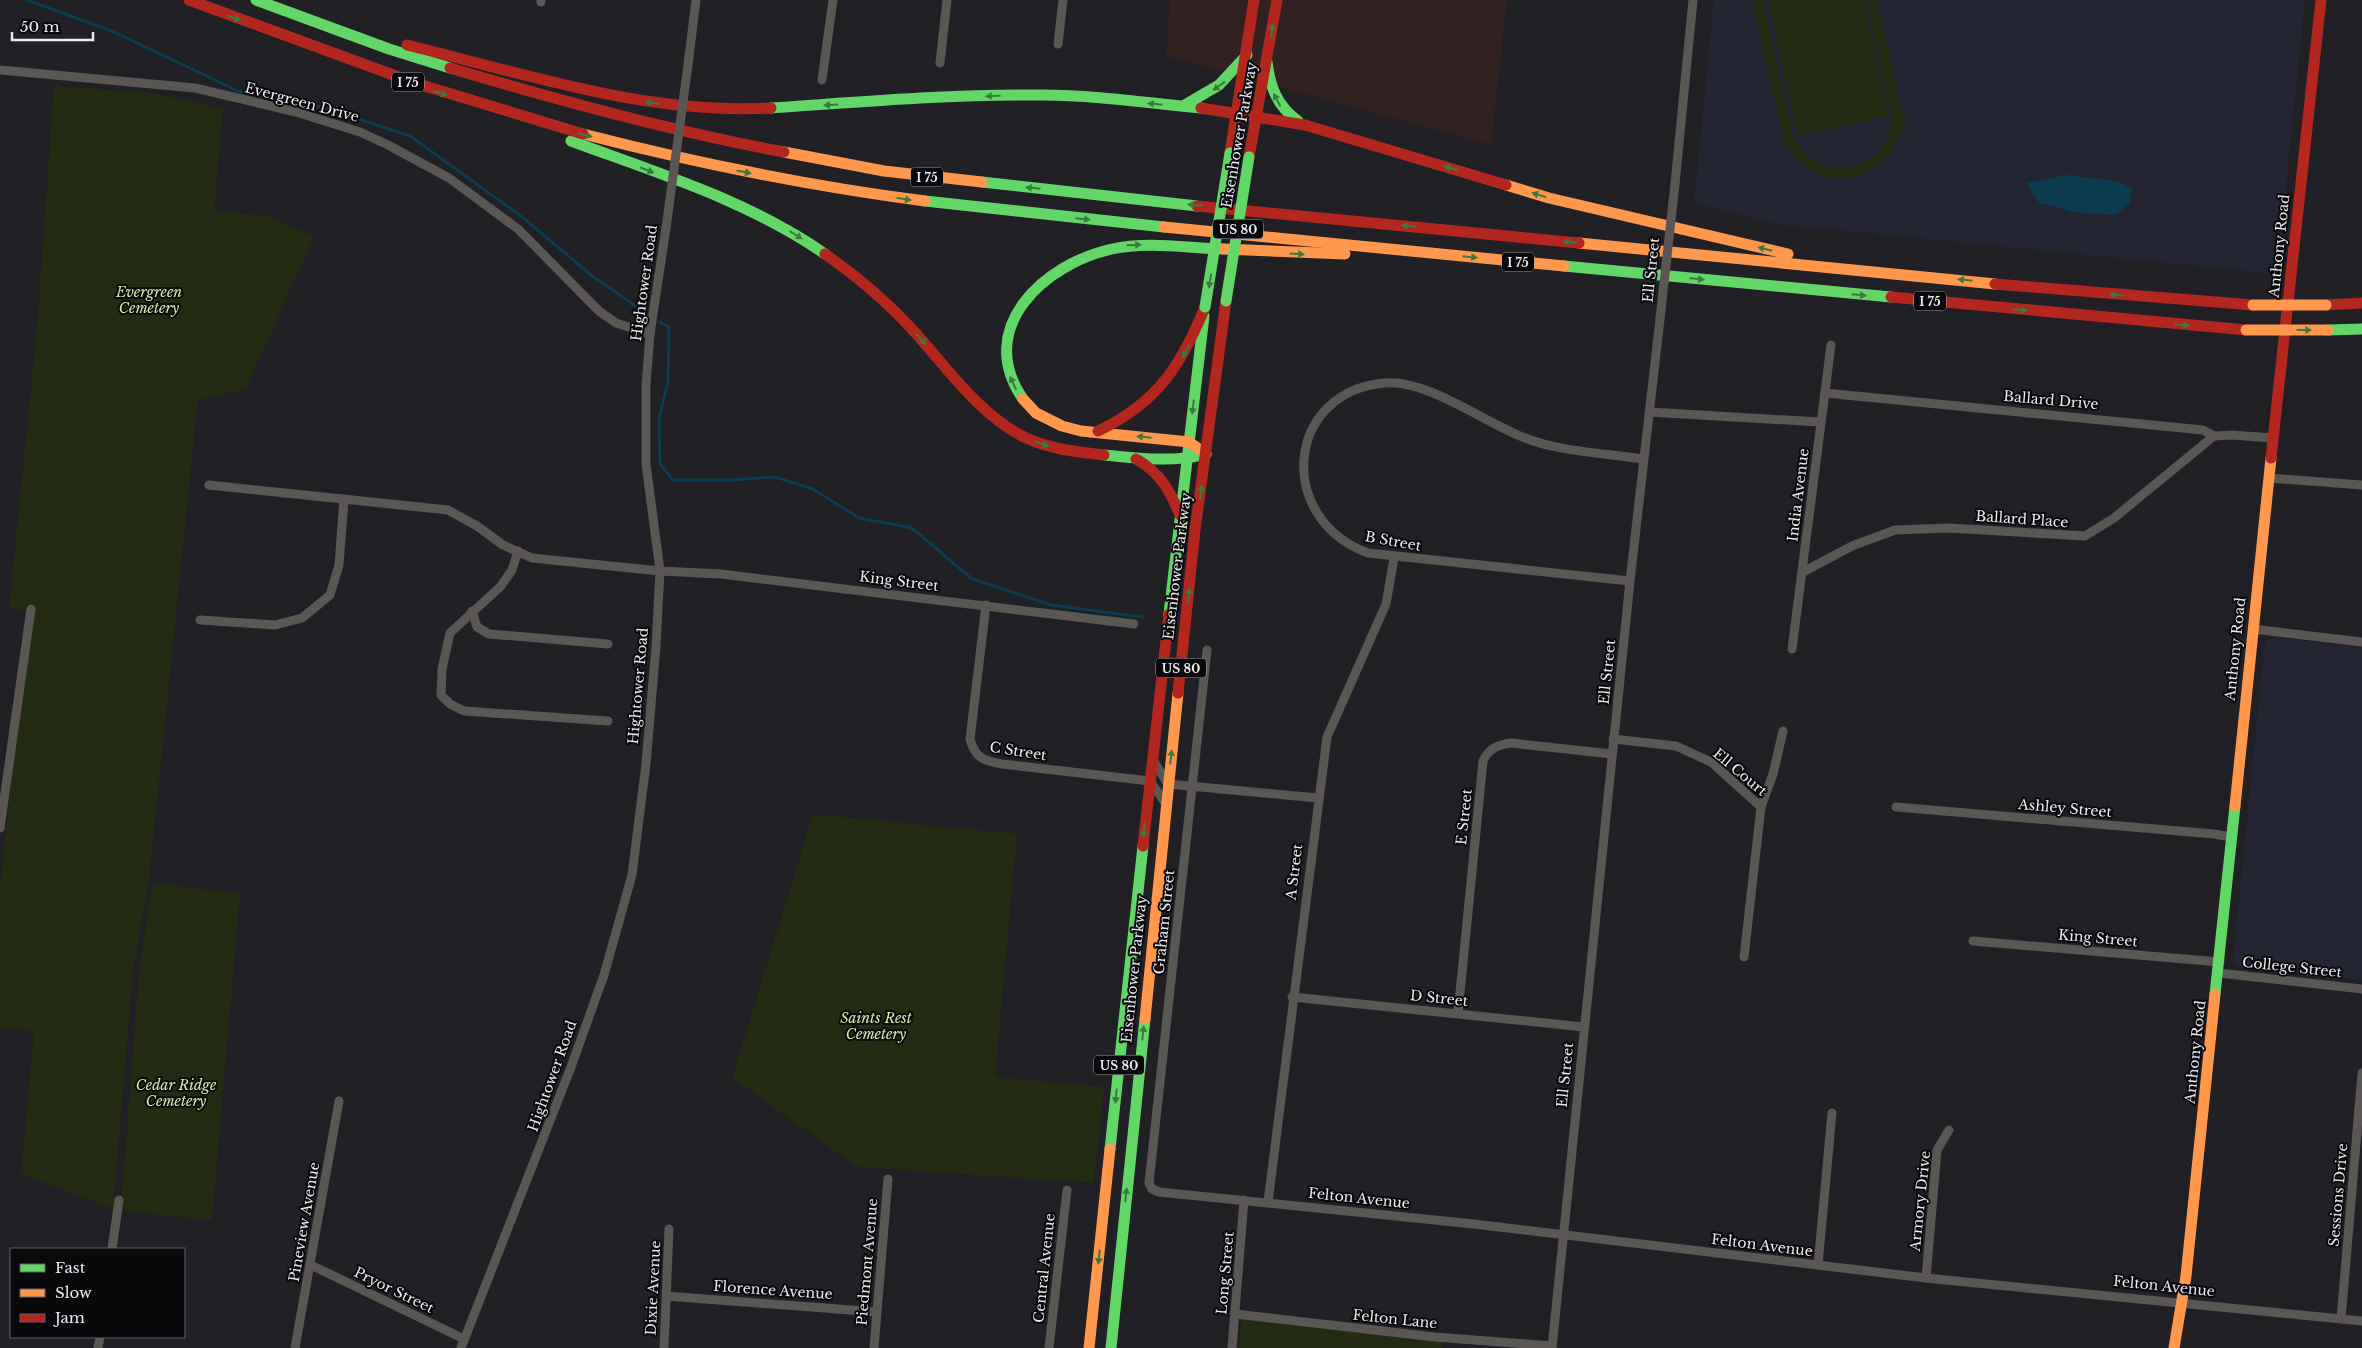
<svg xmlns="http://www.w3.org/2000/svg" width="2362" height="1348" viewBox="0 0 2362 1348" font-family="'Libre Baskerville',serif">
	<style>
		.commercial { fill: #312121 }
		.built { fill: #242532 }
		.green { fill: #232b13 }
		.water { fill: #0c3c4f }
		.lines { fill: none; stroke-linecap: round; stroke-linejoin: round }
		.stream { stroke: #0c3c4f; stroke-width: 3 }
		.street { stroke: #5a5653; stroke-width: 9 }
		.fast { stroke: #63d668; stroke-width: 11 }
		.slow { stroke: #ff974d; stroke-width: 11 }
		.jam { stroke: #b3261e; stroke-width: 11 }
		.street-bridge { stroke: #5a5653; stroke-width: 9 }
		.fast-bridge { stroke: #63d668; stroke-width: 11 }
		.slow-bridge { stroke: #ff974d; stroke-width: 11 }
		.oneway { fill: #3a7a3f }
		.labels { text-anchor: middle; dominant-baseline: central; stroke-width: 4; stroke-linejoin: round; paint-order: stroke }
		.shield { fill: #09090c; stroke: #a6a6ab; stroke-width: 1 }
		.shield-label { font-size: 12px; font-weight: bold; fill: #e9e9ef }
		.street-label { font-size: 14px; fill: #e9e9ef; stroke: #09090c }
		.park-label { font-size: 14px; font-style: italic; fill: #d6eeaa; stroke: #09090c }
	</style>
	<rect width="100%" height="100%" fill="#202025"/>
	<!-- commercial -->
	<polygon class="commercial" points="1170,0 1507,0 1491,145 1166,56"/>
	<!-- built -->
	<g class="built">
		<polygon points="1714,0 2305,0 2277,274 1776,224 1694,203"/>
		<polygon points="2276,637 2362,647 2362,980 2240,966 2233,960 2264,649 2266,640"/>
	</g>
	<!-- green -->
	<g class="green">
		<path d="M1752 0H1763L1793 135C1817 189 1894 172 1891 113L1866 0H1877L1907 131 1900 133C1882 190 1812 194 1785 142Z"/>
		<polygon points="1768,0 1864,0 1889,116 1798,136"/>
		<polygon points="54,86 150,93 223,108 214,211 266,216 314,236 246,389 198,400 149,880 133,970 113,1209 21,1174 34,1031 0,1028 0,888 12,773 34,612 9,608 36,340"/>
		<polygon points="813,814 1017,834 995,1077 1104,1087 1094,1183 858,1167 732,1078"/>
		<polygon points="152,883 240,893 212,1220 121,1211 139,973"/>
		<polygon points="1242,1315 1443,1338 1442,1348 1239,1348"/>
	</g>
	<!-- water -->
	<polygon class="water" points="2066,175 2116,181 2132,188 2130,202 2116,215 2071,212 2055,206 2040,204 2026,183"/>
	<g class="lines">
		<!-- stream -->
		<g class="stream">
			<polyline points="27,0 114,32 238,91 325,108 410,136 521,216 591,275 644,312"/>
			<polyline points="660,322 669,327 668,381 659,419 660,464 673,480 730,480 775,477 813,489 859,518 912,528 972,579 1051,605 1143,617"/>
		</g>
		<!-- street -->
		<g class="street">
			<polyline points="541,2 541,0"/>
			<polyline points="1058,44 1063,0"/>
			<polyline points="940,63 947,0"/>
			<polyline points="688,65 696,0"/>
			<polyline points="0,70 195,88 296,112 360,132 388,145 449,178 518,229 599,311 616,323 650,334"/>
			<polyline points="822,80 833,0"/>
			<polyline points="1675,184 1693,0"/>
			<polyline points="1825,393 2203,430 2214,436 2232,435 2273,438"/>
			<polyline points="1649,412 1820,422"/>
			<polyline points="2269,478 2362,485"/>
			<polyline points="209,485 448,510 477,526 503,545 532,558 660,571 721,574 1134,624"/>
			<polyline points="518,551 512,570 501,586 450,633 442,669 441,695 450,704 464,711 608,721"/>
			<polyline points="1803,572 1852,546 1895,530 1949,528 2085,536 2114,518 2214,436"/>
			<path d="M1630 581 1368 553C1274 518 1286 391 1385 383 1427 379 1485 423 1525 438 1561 452 1605 453 1644 459"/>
			<path d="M986 605 970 739C975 758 984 761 1002 764L1150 781 1166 804"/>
			<polyline points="472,611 477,627 489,634 608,644"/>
			<polyline points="200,620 275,625 302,618 330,595 339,565 344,499"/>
			<polyline points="2253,629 2362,642"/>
			<polyline points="1792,649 1831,345"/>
			<polyline points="1207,650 1149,1183 1152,1189 1159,1192 1474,1224 1926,1278 2362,1321"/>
			<polyline points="1613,739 1676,746 1711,762 1761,807 1744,957"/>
			<polyline points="1153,760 1168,784 1317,798"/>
			<polyline points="1761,807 1773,774 1783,731"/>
			<polyline points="1896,807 2214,834 2231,837"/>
			<polyline points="0,828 31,609"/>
			<polyline points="1973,941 2220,962"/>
			<polyline points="2219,973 2362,989"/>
			<polyline points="1292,997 1584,1027"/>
			<path d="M1458 1013 1483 761C1489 748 1498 745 1511 743L1612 754"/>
			<polyline points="1268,1202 1327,737 1386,604 1394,558"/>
			<polyline points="112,1249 119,1200"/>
			<polyline points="311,1265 464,1339"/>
			<polyline points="1818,1265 1832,1113"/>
			<polyline points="1926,1278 1937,1150 1949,1130"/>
			<polyline points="666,1296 877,1312"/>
			<polyline points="1235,1314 1435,1337 1552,1346"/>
			<polyline points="2341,1319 2362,1073"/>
			<polyline points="98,1348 100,1337"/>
			<polyline points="295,1348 339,1101"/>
			<polyline points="461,1348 571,1067 604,975 632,875 646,764 656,646 660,571 646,464 646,385 650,334 666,228"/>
			<polyline points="664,1348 669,1229"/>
			<polyline points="874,1348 888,1179"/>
			<polyline points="1049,1348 1067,1190"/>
			<polyline points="1232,1348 1244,1200"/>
			<polyline points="1552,1348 1630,581 1660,319"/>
		</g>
		<!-- fast -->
		<g class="fast">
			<polyline points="256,0 389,49 450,68"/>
			<path d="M1267 62C1270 87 1277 106 1298 121"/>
			<polyline points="1183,106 1219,85 1247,55"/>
			<path d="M771 108C861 102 951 94 1042 95 1095 95 1148 103 1201 108"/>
			<path d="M571 141C658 173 749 201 825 254"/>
			<polyline points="982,182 1197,206"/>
			<polyline points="925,201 1164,227"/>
			<polyline points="1564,266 1891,297"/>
			<polyline points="2328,330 2362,329"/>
			<path d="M1023 399C974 328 1044 264 1112 249 1147 241 1187 248 1223 249"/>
			<path d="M1104 455C1138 458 1172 463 1206 454"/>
			<polyline points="1169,614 1204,316"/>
			<polyline points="2215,994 2235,806"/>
			<polyline points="1110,1149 1143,846"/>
			<polyline points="1111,1348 1145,1019"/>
		</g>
		<!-- slow -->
		<g class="slow">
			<path d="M583 134C696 163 809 186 925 201"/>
			<polyline points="784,152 884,171 982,182"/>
			<polyline points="1506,185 1549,198 1788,254"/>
			<polyline points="1164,227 1564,266"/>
			<polyline points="1579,243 1995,284"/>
			<polyline points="1223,249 1345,254"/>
			<polyline points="1023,399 1036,413 1062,426 1081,431 1189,442 1206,454"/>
			<polyline points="2235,806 2271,458"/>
			<polyline points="1145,1019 1178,693"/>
			<polyline points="1089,1348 1110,1149"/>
			<polyline points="2174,1348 2186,1276 2215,994"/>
		</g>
		<!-- jam -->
		<g class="jam">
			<polyline points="189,0 415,83 583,134"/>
			<path d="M407 45C526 74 647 115 771 108"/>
			<path d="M450 68C560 101 670 131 784 152"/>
			<polyline points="1201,108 1305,125 1506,185"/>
			<polyline points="1230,153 1254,0"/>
			<polyline points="1249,157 1277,0"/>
			<polyline points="1197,206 1579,243"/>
			<path d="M825 254C855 275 884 299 909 326 945 364 977 414 1026 438 1050 449 1077 452 1104 455"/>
			<polyline points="1995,284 2253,305"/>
			<polyline points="1891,297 2246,330"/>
			<polyline points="2326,305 2362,303"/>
			<path d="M1098 431C1157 403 1181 366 1205 307"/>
			<polyline points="2271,458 2321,0"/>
			<path d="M1136 459C1160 472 1170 491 1180 515"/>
			<polyline points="1178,693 1195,530 1226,301"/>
			<polyline points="1143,846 1169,614"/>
		</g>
		<!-- street-bridge -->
		<g class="street-bridge">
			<polyline points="666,228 688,65"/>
			<polyline points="1660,319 1675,184"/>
		</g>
		<!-- fast-bridge -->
		<g class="fast-bridge">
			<polyline points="1226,301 1249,157"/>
			<polyline points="1205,307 1230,153"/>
		</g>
		<!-- slow-bridge -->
		<g class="slow-bridge">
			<polyline points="2253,305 2326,305"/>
			<polyline points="2246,330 2328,330"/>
		</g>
	</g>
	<!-- one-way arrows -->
	<defs><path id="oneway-solid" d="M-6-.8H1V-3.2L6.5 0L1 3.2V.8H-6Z" transform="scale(1.25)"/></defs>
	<g class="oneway">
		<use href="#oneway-solid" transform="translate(234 18) rotate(21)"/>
		<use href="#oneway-solid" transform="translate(1272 31) rotate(-80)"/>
		<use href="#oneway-solid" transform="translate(1219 86) rotate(144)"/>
		<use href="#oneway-solid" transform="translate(440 93) rotate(18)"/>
		<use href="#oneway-solid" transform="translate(993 96) rotate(179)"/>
		<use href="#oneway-solid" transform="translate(1277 100) rotate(-118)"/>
		<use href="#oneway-solid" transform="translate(652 103) rotate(-173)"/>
		<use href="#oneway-solid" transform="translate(1155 104) rotate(-174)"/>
		<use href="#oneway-solid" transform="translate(831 105) rotate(176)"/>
		<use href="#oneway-solid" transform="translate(585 135) rotate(15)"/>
		<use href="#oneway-solid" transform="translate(1451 168) rotate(-163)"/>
		<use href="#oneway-solid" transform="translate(647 170) rotate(21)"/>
		<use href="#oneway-solid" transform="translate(744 172) rotate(12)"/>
		<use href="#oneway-solid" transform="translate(1033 188) rotate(-174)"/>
		<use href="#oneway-solid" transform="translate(1539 195) rotate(-163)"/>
		<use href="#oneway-solid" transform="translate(904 199) rotate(9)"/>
		<use href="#oneway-solid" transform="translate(1195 205) rotate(-175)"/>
		<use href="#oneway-solid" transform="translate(1083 219) rotate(6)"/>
		<use href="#oneway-solid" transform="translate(1409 226) rotate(-174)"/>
		<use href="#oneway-solid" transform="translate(796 235) rotate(31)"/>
		<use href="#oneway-solid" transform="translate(1570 242) rotate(-174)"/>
		<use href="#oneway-solid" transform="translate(1134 245) rotate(-1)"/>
		<use href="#oneway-solid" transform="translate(1765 249) rotate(-166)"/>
		<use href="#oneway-solid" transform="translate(1297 254) rotate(3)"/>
		<use href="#oneway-solid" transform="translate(1470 257) rotate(6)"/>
		<use href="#oneway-solid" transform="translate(1697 279) rotate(5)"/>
		<use href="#oneway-solid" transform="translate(1965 280) rotate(-174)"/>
		<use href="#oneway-solid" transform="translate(1210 281) rotate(99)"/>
		<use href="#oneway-solid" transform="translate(1859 295) rotate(5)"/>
		<use href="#oneway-solid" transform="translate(2117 295) rotate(-175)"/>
		<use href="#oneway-solid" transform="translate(2020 310) rotate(5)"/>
		<use href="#oneway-solid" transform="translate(2182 325) rotate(6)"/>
		<use href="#oneway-solid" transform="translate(2304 330)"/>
		<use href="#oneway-solid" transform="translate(921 339) rotate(47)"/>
		<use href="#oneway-solid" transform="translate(1186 351) rotate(118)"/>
		<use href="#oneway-solid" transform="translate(1013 383) rotate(-115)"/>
		<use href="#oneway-solid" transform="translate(1193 407) rotate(97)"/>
		<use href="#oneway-solid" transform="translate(1144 437) rotate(-174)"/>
		<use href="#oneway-solid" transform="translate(1042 444) rotate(19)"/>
		<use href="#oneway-solid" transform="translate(1201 492) rotate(-82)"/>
		<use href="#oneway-solid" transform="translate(1189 595) rotate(-84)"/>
		<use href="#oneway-solid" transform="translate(1171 757) rotate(-84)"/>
		<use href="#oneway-solid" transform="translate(1144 830) rotate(96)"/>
		<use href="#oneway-solid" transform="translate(1143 1033) rotate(-84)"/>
		<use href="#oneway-solid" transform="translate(1116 1096) rotate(96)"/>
		<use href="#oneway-solid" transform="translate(1126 1195) rotate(-84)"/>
		<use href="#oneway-solid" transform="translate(1099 1257) rotate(96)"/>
	</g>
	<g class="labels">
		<!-- shield labels -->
		<g class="shield">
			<rect x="392" y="72.5" width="32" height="19" rx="4"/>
			<rect x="911" y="167.5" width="32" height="19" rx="4"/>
			<rect x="1213" y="219.5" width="50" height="19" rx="4"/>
			<rect x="1502" y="252.5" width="32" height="19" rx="4"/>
			<rect x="1914" y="291.5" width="32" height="19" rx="4"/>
			<rect x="1156" y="658.5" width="50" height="19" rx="4"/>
			<rect x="1094" y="1055.5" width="50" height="19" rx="4"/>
		</g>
		<g class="shield-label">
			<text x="408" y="82">I 75</text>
			<text x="927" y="177">I 75</text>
			<text x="1238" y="229">US 80</text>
			<text x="1518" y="262">I 75</text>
			<text x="1930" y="301">I 75</text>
			<text x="1181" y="668">US 80</text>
			<text x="1119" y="1065">US 80</text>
		</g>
		<!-- street labels -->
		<g class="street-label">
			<text transform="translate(302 102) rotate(15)">Evergreen Drive</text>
			<text transform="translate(1239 135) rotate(-80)">Eisenhower Parkway</text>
			<text transform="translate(2279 246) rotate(-84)">Anthony Road</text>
			<text transform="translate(1651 270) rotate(-84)">Ell Street</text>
			<text transform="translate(644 283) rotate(-82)">Hightower Road</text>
			<text transform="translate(2051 400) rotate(5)">Ballard Drive</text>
			<text transform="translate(1798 495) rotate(-83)">India Avenue</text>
			<text transform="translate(2022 519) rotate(4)">Ballard Place</text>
			<text transform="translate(1393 541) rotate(10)">B Street</text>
			<text transform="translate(1177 566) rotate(-83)">Eisenhower Parkway</text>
			<text transform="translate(899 581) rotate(7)">King Street</text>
			<text transform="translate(2235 649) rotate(-84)">Anthony Road</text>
			<text transform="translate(1607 672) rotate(-84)">Ell Street</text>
			<text transform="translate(638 686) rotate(-85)">Hightower Road</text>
			<text transform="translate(1018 751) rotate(9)">C Street</text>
			<text transform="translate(1740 772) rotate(40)">Ell Court</text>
			<text transform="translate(2065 808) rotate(5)">Ashley Street</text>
			<text transform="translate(1464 817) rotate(-84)">E Street</text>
			<text transform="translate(1294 872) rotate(-83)">A Street</text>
			<text transform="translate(1164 922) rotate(-84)">Graham Street</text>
			<text transform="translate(2098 938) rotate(5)">King Street</text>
			<text transform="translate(2292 967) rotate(6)">College Street</text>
			<text transform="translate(1134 969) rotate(-84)">Eisenhower Parkway</text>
			<text transform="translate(1439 998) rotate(6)">D Street</text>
			<text transform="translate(2195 1052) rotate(-84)">Anthony Road</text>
			<text transform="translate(1565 1075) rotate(-84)">Ell Street</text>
			<text transform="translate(552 1076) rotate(-70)">Hightower Road</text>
			<text transform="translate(2338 1195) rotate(-85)">Sessions Drive</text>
			<text transform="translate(1359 1198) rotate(6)">Felton Avenue</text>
			<text transform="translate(1920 1201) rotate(-84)">Armory Drive</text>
			<text transform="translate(304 1222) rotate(-80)">Pineview Avenue</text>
			<text transform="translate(1762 1245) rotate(7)">Felton Avenue</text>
			<text transform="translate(867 1262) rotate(-85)">Piedmont Avenue</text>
			<text transform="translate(1044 1268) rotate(-84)">Central Avenue</text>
			<text transform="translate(1225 1273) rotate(-85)">Long Street</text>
			<text transform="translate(2164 1286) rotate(6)">Felton Avenue</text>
			<text transform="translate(653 1288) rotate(-87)">Dixie Avenue</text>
			<text transform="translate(394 1290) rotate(26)">Pryor Street</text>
			<text transform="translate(773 1290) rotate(4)">Florence Avenue</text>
			<text transform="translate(1395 1319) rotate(6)">Felton Lane</text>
		</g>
		<!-- park labels -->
		<g class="park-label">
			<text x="149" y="292">Evergreen<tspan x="149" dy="16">Cemetery</tspan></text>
			<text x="876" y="1018">Saints Rest<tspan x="876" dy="16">Cemetery</tspan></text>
			<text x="176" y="1085">Cedar Ridge<tspan x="176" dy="16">Cemetery</tspan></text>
		</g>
	</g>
	<!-- legend -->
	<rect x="10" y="1248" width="175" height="90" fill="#09090c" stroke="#636367"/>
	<rect x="20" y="1264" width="25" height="8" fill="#63d668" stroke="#636367"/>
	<text x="55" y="1273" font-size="15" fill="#e9e9ef">Fast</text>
	<rect x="20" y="1289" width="25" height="8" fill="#ff974d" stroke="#636367"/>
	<text x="55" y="1298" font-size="15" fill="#e9e9ef">Slow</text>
	<rect x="20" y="1314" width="25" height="8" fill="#b3261e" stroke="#636367"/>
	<text x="55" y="1323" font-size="15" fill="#e9e9ef">Jam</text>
	<!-- scale -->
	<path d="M12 32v8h81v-8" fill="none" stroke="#e9e9ef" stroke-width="2.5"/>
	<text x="20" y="32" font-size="15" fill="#e9e9ef" stroke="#09090c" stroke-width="4" paint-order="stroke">50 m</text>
</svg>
